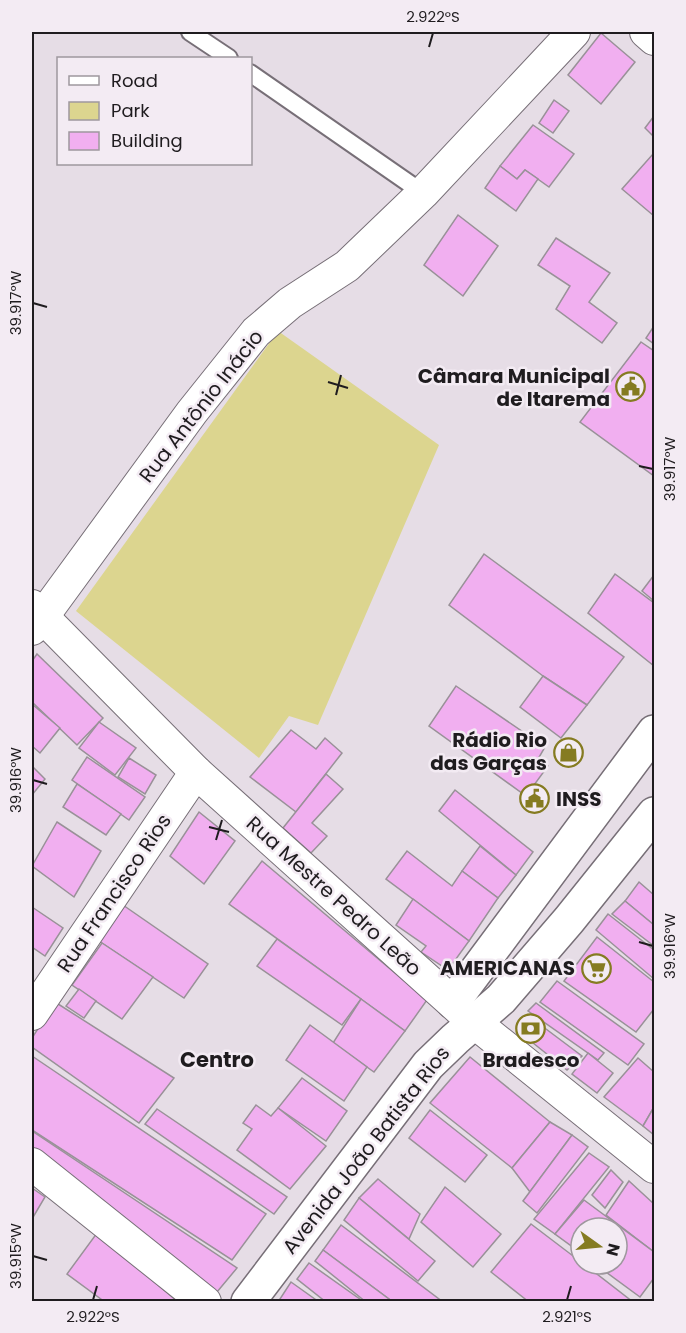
<svg xmlns="http://www.w3.org/2000/svg" width="686" height="1333" viewBox="0 0 686 1333" font-family="Poppins,sans-serif">
	<style>
		.green { fill: #dcd58f }
		.building { fill: #f1aff0; stroke: #999198; stroke-width: 1.5 }
		.lines { fill: none; stroke-linecap: round; stroke-linejoin: round }
		.service-casing { stroke: #776f77; stroke-width: 20 }
		.minor-casing { stroke: #776f77; stroke-width: 34 }
		.tertiary-casing { stroke: #776f77; stroke-width: 36 }
		.service { stroke: #fff; stroke-width: 16 }
		.minor { stroke: #fff; stroke-width: 32 }
		.tertiary { stroke: #fff; stroke-width: 33 }
		.ticks { fill: none; stroke: #1f1c1f; stroke-width: 2 }
		.labels { text-anchor: middle; dominant-baseline: central; stroke-width: 5; stroke-linejoin: round; paint-order: stroke }
		.poi-label { font-size: 20px; font-weight: bold; fill: #1f1c1f; stroke: #f3ebf3; text-anchor: end }
		.street-label { font-size: 20px; fill: #1f1c1f; stroke: #f3ebf3 }
		.neighbourhood-label { font-size: 21px; font-weight: bold; fill: #1f1c1f; stroke: #f3ebf3 }
		.neatline { fill: none; stroke: #1f1c1f; stroke-width: 2 }
		.ticks-label { font-size: 15px; text-anchor: middle; fill: #1f1c1f }
	</style>
	<rect width="100%" height="100%" fill="#e6dde6"/>
	<!-- green -->
	<polygon class="green" points="278,331 439,445 318,725 289,716 259,758 76,611"/>
	<!-- building -->
	<g class="building">
		<polygon points="601,33 635,62 601,104 568,75"/>
		<polygon points="554,100 569,111 553,133 539,123"/>
		<polygon points="654,116 654,137 645,128"/>
		<polygon points="533,125 574,154 549,187 525,170 517,179 500,166"/>
		<polygon points="653,154 654,156 654,216 622,189"/>
		<polygon points="500,166 517,179 525,170 538,179 516,211 485,188"/>
		<polygon points="458,215 498,246 463,296 424,265"/>
		<polygon points="556,238 610,273 589,302 617,323 602,343 556,309 570,286 538,265"/>
		<polygon points="654,326 654,344 646,338"/>
		<polygon points="641,342 654,351 654,476 580,422"/>
		<polygon points="484,554 624,657 587,705 543,676 449,605"/>
		<polygon points="615,574 654,603 654,666 588,613"/>
		<polygon points="654,575 654,601 642,591"/>
		<polygon points="37,654 103,718 77,745 32,702 32,661"/>
		<polygon points="543,676 587,705 561,738 520,707"/>
		<polygon points="456,686 545,747 538,759 548,766 526,796 429,726"/>
		<polygon points="32,704 60,728 40,753 32,746"/>
		<polygon points="99,722 136,748 115,775 79,748"/>
		<polygon points="291,730 316,749 325,738 342,753 296,812 250,777"/>
		<polygon points="87,757 145,797 129,820 72,780"/>
		<polygon points="129,758 156,775 145,794 118,777"/>
		<polygon points="32,766 45,779 32,795"/>
		<polygon points="326,774 343,789 312,823 327,836 311,853 283,828"/>
		<polygon points="77,784 121,814 106,835 63,807"/>
		<polygon points="455,790 533,852 516,875 439,811"/>
		<polygon points="199,812 235,841 204,884 170,856"/>
		<polygon points="57,822 101,851 74,897 32,866"/>
		<polygon points="480,846 516,875 498,898 462,871"/>
		<polygon points="407,851 452,886 462,871 498,898 469,941 386,879"/>
		<polygon points="262,861 427,1000 405,1031 229,904"/>
		<polygon points="639,882 654,895 654,925 625,901"/>
		<polygon points="413,899 469,941 448,970 421,952 426,946 396,925"/>
		<polygon points="625,901 654,925 654,946 612,914"/>
		<polygon points="120,903 208,964 184,998 96,939"/>
		<polygon points="32,907 63,928 45,956 32,947"/>
		<polygon points="608,914 654,950 654,979 596,930"/>
		<polygon points="597,937 654,982 654,1009 636,1032 564,981"/>
		<polygon points="277,939 361,999 342,1025 257,966"/>
		<polygon points="102,943 153,977 122,1019 72,985"/>
		<polygon points="557,981 644,1044 628,1065 540,1002"/>
		<polygon points="79,989 96,1001 84,1018 66,1006"/>
		<polygon points="361,999 405,1031 374,1072 333,1043"/>
		<polygon points="55,1002 174,1078 139,1123 32,1047 32,1038"/>
		<polygon points="536,1003 604,1053 598,1060 528,1011"/>
		<polygon points="530,1017 582,1056 567,1070 518,1031"/>
		<polygon points="310,1025 367,1067 344,1101 286,1060"/>
		<polygon points="588,1053 613,1073 597,1093 572,1074"/>
		<polygon points="32,1056 266,1214 232,1260 32,1130"/>
		<polygon points="470,1057 550,1122 512,1168 430,1103"/>
		<polygon points="638,1058 654,1072 654,1107 643,1126 604,1097"/>
		<polygon points="302,1078 347,1111 326,1141 278,1108"/>
		<polygon points="256,1105 271,1116 278,1108 326,1146 290,1189 237,1150 252,1129 243,1123"/>
		<polygon points="654,1107 654,1135 643,1126"/>
		<polygon points="157,1109 287,1197 274,1214 145,1124"/>
		<polygon points="430,1110 487,1155 465,1182 409,1138"/>
		<polygon points="550,1122 572,1135 530,1192 512,1168"/>
		<polygon points="32,1131 237,1268 217,1292 32,1149"/>
		<polygon points="572,1135 588,1147 537,1213 523,1201"/>
		<polygon points="589,1153 609,1167 555,1234 534,1219"/>
		<polygon points="611,1170 623,1182 605,1208 592,1195"/>
		<polygon points="378,1179 420,1214 409,1239 359,1198"/>
		<polygon points="629,1181 654,1204 654,1252 606,1215"/>
		<polygon points="445,1187 501,1234 473,1267 421,1222"/>
		<polygon points="32,1188 45,1197 32,1219"/>
		<polygon points="359,1198 435,1261 418,1281 344,1220"/>
		<polygon points="584,1200 654,1252 654,1278 640,1297 595,1264 617,1264 617,1228 581,1228 581,1253 555,1234"/>
		<polygon points="531,1224 581,1262 581,1264 584,1264 633,1302 529,1302 491,1272"/>
		<polygon points="341,1225 443,1302 393,1302 323,1250"/>
		<polygon points="97,1233 178,1302 105,1302 67,1274"/>
		<polygon points="323,1250 393,1302 366,1302 315,1261"/>
		<polygon points="309,1263 364,1302 326,1302 297,1279"/>
		<polygon points="291,1282 319,1302 278,1302"/>
	</g>
	<g class="lines">
		<defs>
			<g id="service">
				<polyline points="190,32 229,58"/>
				<polyline points="250,73 423,193"/>
			</g>
			<g id="minor">
				<polyline points="646,32 654,39"/>
				<polyline points="32,606 196,772 474,1022 654,1167"/>
				<polyline points="32,629 43,616 192,412 256,332 290,303 347,266 423,193 574,32"/>
				<polyline points="32,1014 196,772"/>
				<polyline points="32,1164 205,1302"/>
			</g>
			<g id="tertiary">
				<polyline points="453,1002 654,732"/>
				<polyline points="248,1302 428,1065 455,1039 501,999 569,920 654,814"/>
			</g>
		</defs>
		<!-- service casing -->
		<use href="#service" class="service-casing"/>
		<!-- minor casing -->
		<use href="#minor" class="minor-casing"/>
		<!-- tertiary casing -->
		<use href="#tertiary" class="tertiary-casing"/>
		<!-- service -->
		<use href="#service" class="service"/>
		<!-- minor -->
		<use href="#minor" class="minor"/>
		<!-- tertiary -->
		<use href="#tertiary" class="tertiary"/>
	</g>
	<!-- ticks -->
	<path class="ticks" d="M429 47 433 33M33 303 47 307M328 382 348 388M336 395 341 375M639 466 653 469M33 780 47 784M209 827 229 832M216 840 222 820M639 942 653 946M33 1256 47 1260M93 1300 97 1286M567 1300 571 1286"/>
	<!-- icons -->
	<defs>
		<symbol id="civic-ring" viewBox="-11 -11 22 22"><circle r="9.5" fill="#f3ebf3" stroke="#857b21" stroke-width="1.5"/><path d="M-.6-6.5H3V-4.5H.6V-3L4-1V1h2V6H-6V1h2V-1L-.6-3ZM-1.2 2.5V6h2.4V2.5Z" fill="#857b21"/></symbol>
		<symbol id="shop-ring" viewBox="-11 -11 22 22"><circle r="9.5" fill="#f3ebf3" stroke="#857b21" stroke-width="1.5"/><path d="M-5-2.5h2.3a2.7 3.5 0 0 1 5.4 0H5L5.5 6h-11ZM-1.5-2.5h3a1.5 2.3 0 0 0-3 0Z" fill="#857b21"/></symbol>
		<symbol id="supermarket-ring" viewBox="-11 -11 22 22"><circle r="9.5" fill="#f3ebf3" stroke="#857b21" stroke-width="1.5"/><path d="M-6-5.5h2.5l.6 2H6L4.5 2H-2.5L-4.4-4H-6ZM-1.5 3.2a1.3 1.3 0 1 0 .1 0ZM3 3.2a1.3 1.3 0 1 0 .1 0Z" fill="#857b21"/></symbol>
		<symbol id="bank-ring" viewBox="-11 -11 22 22"><circle r="9.5" fill="#f3ebf3" stroke="#857b21" stroke-width="1.5"/><path d="M-6-4H6V4H-6ZM0-2.3a2.3 2.3 0 1 0 0 4.6a2.3 2.3 0 1 0 0-4.6Z" fill="#857b21"/></symbol>
	</defs>
	<g fill-rule="evenodd">
		<use href="#civic-ring" x="614" y="370" width="33" height="33"/>
		<use href="#shop-ring" x="552" y="736" width="33" height="33"/>
		<use href="#civic-ring" x="518" y="782" width="33" height="33"/>
		<use href="#supermarket-ring" x="580" y="952" width="33" height="33"/>
		<use href="#bank-ring" x="514" y="1012" width="33" height="33"/>
	</g>
	<g class="labels">
		<!-- poi labels -->
		<g class="poi-label">
			<text x="610" y="376">Câmara Municipal<tspan x="610" dy="23">de Itarema</tspan></text>
			<text x="547" y="740">Rádio Rio<tspan x="547" dy="23">das Garças</tspan></text>
			<text x="556" y="799" text-anchor="start">INSS</text>
			<text x="575" y="968">AMERICANAS</text>
			<text x="531" y="1060" text-anchor="middle">Bradesco</text>
		</g>
		<!-- street labels -->
		<g class="street-label">
			<text transform="translate(201 406) rotate(-52)">Rua Antônio Inácio</text>
			<text transform="translate(114 893) rotate(-56)">Rua Francisco Rios</text>
			<text transform="translate(334 896) rotate(42)">Rua Mestre Pedro Leão</text>
			<text transform="translate(366 1150) rotate(-52)">Avenida João Batista Rios</text>
		</g>
		<!-- neighbourhood labels -->
		<g class="neighbourhood-label">
			<text x="217" y="1059">Centro</text>
		</g>
	</g>
	<!-- border -->
	<rect width="686" height="1333" fill="none" stroke="#f3ebf3" stroke-width="66"/>
	<!-- legend -->
	<rect x="57" y="57" width="195" height="108" fill="#f3ebf3" stroke="#9e989e" stroke-width="1.5"/>
	<rect x="69" y="76" width="30" height="9" fill="#ffffff" stroke="#9e989e" stroke-width="1.5"/>
	<text x="111" y="87" font-size="18" fill="#1f1c1f">Road</text>
	<rect x="69" y="102" width="30" height="18" fill="#dcd58f" stroke="#9e989e" stroke-width="1.5"/>
	<text x="111" y="117" font-size="18" fill="#1f1c1f">Park</text>
	<rect x="69" y="132" width="30" height="18" fill="#f1aff0" stroke="#9e989e" stroke-width="1.5"/>
	<text x="111" y="147" font-size="18" fill="#1f1c1f">Building</text>
	<!-- north arrow -->
	<g transform="translate(599 1246) rotate(105)"><circle r="28" fill="#f3ebf3" stroke="#9e989e" stroke-width="1.5"/>
	<path d="M0-4.5L10 22L0 15L-10 22Z" fill="#857b21"/>
	<text y="-9" font-size="16" font-weight="bold" text-anchor="middle" fill="#1f1c1f">N</text>
	</g>
	<rect x="33" y="33" width="620" height="1267" class="neatline"/>
	<g class="ticks-label">
		<text x="433" y="22">2.922°S</text>
		<text transform="translate(16 303) rotate(-90)" y="5">39.917°W</text>
		<text transform="translate(670 469) rotate(-90)" y="5">39.917°W</text>
		<text transform="translate(16 780) rotate(-90)" y="5">39.916°W</text>
		<text transform="translate(670 946) rotate(-90)" y="5">39.916°W</text>
		<text transform="translate(16 1256) rotate(-90)" y="5">39.915°W</text>
		<text x="93" y="1322">2.922°S</text>
		<text x="567" y="1322">2.921°S</text>
	</g>
</svg>
